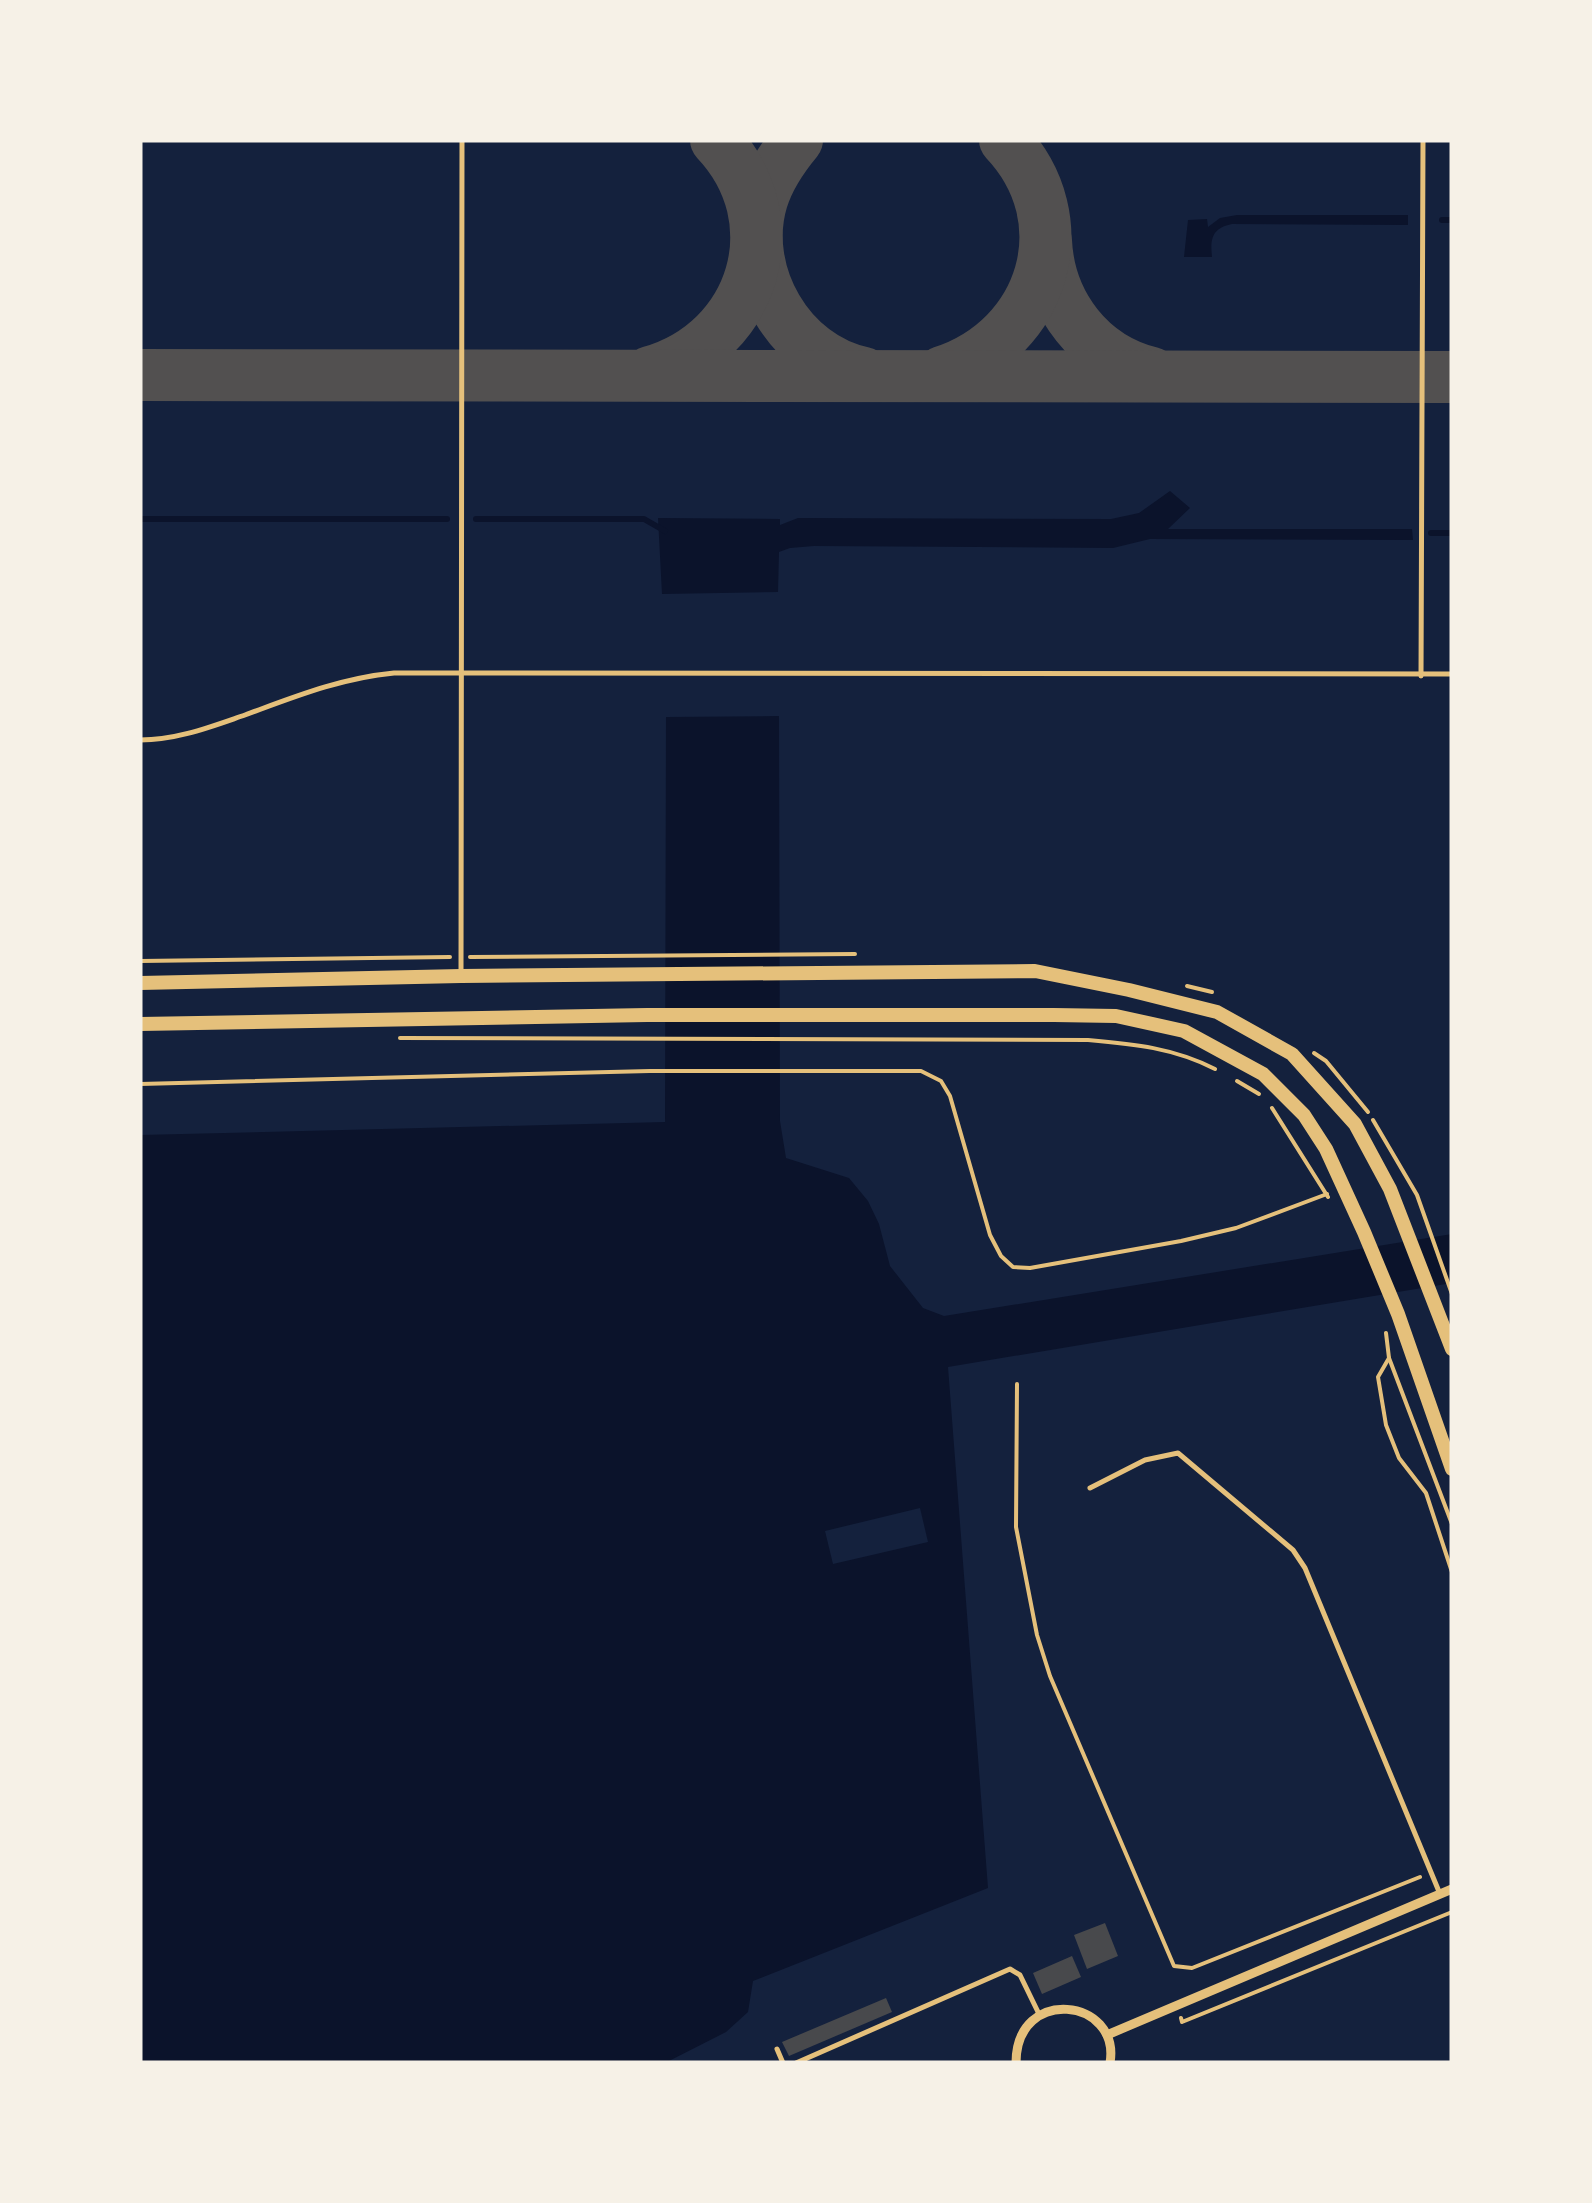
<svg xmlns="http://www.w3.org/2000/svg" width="1592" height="2203" viewBox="0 0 1592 2203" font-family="Karla,sans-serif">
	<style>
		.water { fill: #0b132b }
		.pier { fill: #14213d }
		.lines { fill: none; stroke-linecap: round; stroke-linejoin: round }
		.stream { stroke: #0b132b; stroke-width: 6 }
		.taxiway { stroke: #525050; stroke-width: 52 }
		.building { fill: #48494c }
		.path { stroke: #e5c07b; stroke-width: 4 }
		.service { stroke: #e5c07b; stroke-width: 5 }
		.minor { stroke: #e5c07b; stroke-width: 9 }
		.primary { stroke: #e5c07b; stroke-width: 14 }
	</style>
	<rect width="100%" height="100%" fill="#14213d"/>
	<!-- water -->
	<g class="water">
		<path d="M1237 215H1408V225L1232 224C1212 228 1210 239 1212 257H1184L1188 220 1207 219 1208 227 1220 218Z"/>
		<polygon points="1170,491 1190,508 1168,529 1412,529 1413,540 1150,539 1113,548 814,546 790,548 779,552 778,592 662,594 658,518 780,519 780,525 798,518 1111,519 1139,513"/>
		<polygon points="779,716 780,1121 786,1158 849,1178 868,1201 879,1224 890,1266 923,1308 944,1316 1452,1234 1452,1283 948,1367 988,1888 753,1981 748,2012 726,2032 665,2063 140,2063 140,1135 665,1122 666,717"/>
	</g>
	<!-- pier -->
	<polygon class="pier" points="920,1508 928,1542 833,1564 825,1531"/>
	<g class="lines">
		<!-- stream -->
		<g class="stream">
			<polyline points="1442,220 1452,220"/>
			<polyline points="140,519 447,519"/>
			<polyline points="476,519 644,519 665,531"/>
			<polyline points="1431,533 1452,533"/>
		</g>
		<!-- taxiway -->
		<g class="taxiway">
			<path d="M797 140C782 158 769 177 762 200 740 272 789 358 864 373"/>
			<path d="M1046 241C1049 304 1090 358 1152 373"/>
			<path d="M650 372C755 342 792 220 716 140"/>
			<path d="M942 372C1044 339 1081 220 1005 140"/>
			<polyline points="140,375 1452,377"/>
		</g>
	</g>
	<!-- building -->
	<g class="building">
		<polygon points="1105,1923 1118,1956 1087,1969 1074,1935"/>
		<polygon points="1072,1956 1081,1977 1042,1994 1033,1973"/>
		<polygon points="886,1998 892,2012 789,2056 782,2042"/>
	</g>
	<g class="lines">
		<!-- path -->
		<g class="path">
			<polyline points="470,957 855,954"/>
			<polyline points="140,961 450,957"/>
			<polyline points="1187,986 1212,992"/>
			<path d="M400 1038 1088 1040C1134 1044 1174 1048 1215 1069"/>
			<polyline points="1314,1053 1326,1061 1368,1112"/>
			<polyline points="1237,1081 1259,1094"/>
			<polyline points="140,1084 650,1071 921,1071 941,1081 950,1096 990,1235 1001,1256 1013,1267 1030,1268 1181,1241 1236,1228 1327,1194"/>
			<polyline points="1272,1108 1328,1197"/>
			<polyline points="1373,1120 1417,1195 1452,1294"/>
			<polyline points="1386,1333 1389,1358 1378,1377 1386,1425 1399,1458 1426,1493 1452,1572"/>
			<polyline points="1389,1358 1452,1524"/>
			<polyline points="1017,1384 1016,1527 1037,1635 1050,1676 1174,1966 1192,1968 1420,1877"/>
			<polyline points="1181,2018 1182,2022 1452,1912"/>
		</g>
		<!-- service -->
		<g class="service">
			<polyline points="1421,676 1423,140"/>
			<path d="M140 740C177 740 210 727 245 715 294 697 341 678 394 673L1452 674"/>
			<polyline points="461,973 462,140"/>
			<polyline points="1090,1488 1145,1460 1178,1453 1293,1550 1305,1568 1440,1894"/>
			<polyline points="777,2049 783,2063"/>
			<polyline points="796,2063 1010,1969 1020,1975 1039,2014"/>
		</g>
		<!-- minor -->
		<g class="minor">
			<polyline points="1107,2035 1452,1889"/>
			<path d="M1016 2063C1016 1985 1121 1998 1110 2063"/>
		</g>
		<!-- primary -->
		<g class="primary">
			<polyline points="140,983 461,976 1035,971 1129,990 1217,1012 1292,1054 1355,1124 1390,1189 1452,1349"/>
			<polyline points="140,1024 647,1015 1054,1015 1116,1016 1184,1031 1263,1074 1304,1115 1326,1149 1364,1232 1398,1314 1452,1469"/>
		</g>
	</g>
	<!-- border -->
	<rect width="1592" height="2203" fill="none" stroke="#f6f1e7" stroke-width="285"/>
</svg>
